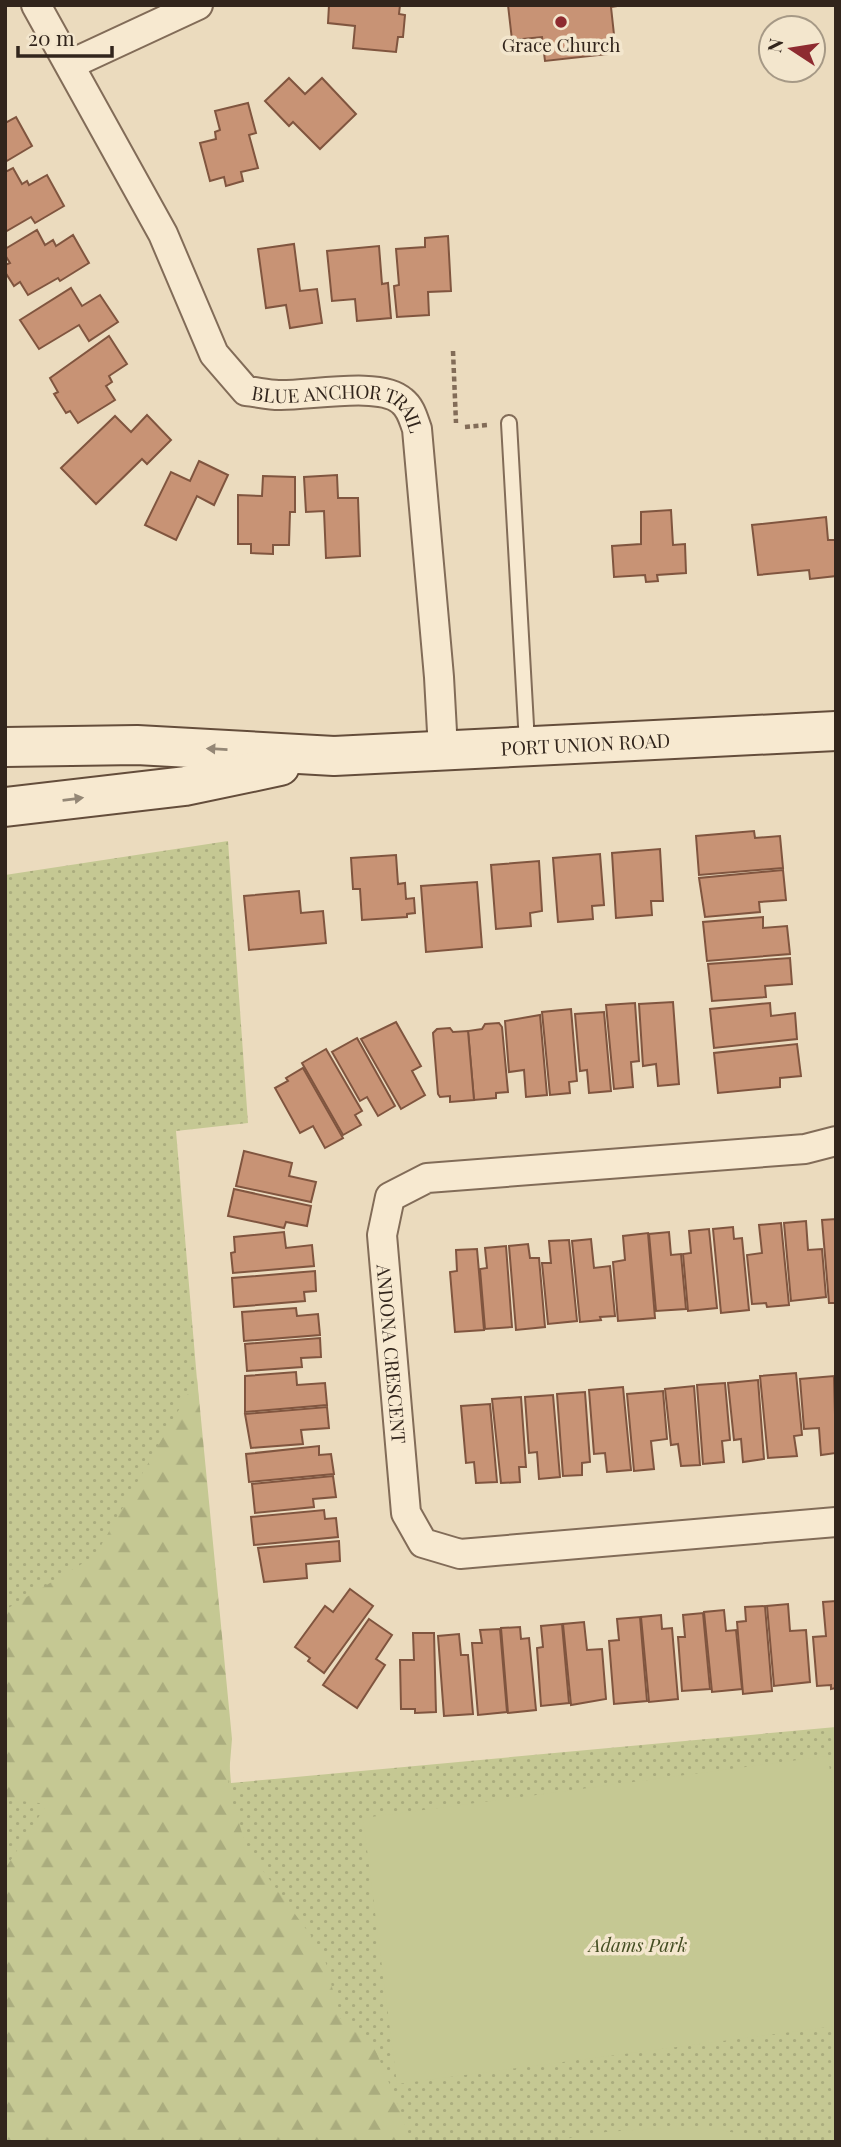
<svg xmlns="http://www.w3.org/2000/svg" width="841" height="2147" viewBox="0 0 841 2147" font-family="'Playfair Display',serif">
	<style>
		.grass { fill: url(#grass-dots) }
		.forest { fill: url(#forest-firs) }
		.garden { fill: #c5c893 }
		.building { fill: #c89375; stroke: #80553f; stroke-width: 2 }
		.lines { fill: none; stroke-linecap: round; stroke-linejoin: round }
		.service-casing { stroke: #826c58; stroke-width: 18 }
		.minor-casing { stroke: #826c58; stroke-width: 32 }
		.secondary-casing { stroke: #644d3b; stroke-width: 42 }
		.path { stroke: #826c58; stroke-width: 4.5; stroke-dasharray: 5 3.5; stroke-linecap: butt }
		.service { stroke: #f7e9d0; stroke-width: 14 }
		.minor { stroke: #f7e9d0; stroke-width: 28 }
		.secondary { stroke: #f7e9d0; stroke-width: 38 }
		.oneway { fill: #948776 }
		.poi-dot { fill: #8e2b30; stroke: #f3e6cd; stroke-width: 2.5 }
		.labels { text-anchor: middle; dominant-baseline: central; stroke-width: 7; stroke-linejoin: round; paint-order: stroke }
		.poi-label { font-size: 19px; fill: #32251c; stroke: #f3e6cd }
		.street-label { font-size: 19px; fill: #32251c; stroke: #f3e6cd }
		.park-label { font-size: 19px; font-style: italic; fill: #454e23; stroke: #f3e6cd }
	</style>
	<defs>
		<pattern id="grass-dots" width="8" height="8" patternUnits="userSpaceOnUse" patternTransform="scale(1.75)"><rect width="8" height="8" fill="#c5c893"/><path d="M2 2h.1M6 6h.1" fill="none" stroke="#aaac7e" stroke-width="1.8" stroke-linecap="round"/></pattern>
		<pattern id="forest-firs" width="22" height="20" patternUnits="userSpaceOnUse" patternTransform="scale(1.75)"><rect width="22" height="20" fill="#c5c893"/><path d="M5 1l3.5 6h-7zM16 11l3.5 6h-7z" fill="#aaac7e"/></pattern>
	</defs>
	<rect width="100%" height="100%" fill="#ebdbbe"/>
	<!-- grass -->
	<polygon class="grass" points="228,841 248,1123 176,1131 231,1783 836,1727 836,2142 5,2142 5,875"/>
	<!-- forest -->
	<polygon class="forest" points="197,1378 232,1739 228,1787 247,1849 323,1952 340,2018 373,2044 399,2107 410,2142 5,2142 5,1869 47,1804 5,1799 5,1610 95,1556"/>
	<!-- garden -->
	<g class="garden">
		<polygon points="828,1756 836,1818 836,2026 397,2084 363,1818"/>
		<polygon points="661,2128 717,2129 777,2142 547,2142 606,2132"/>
	</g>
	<!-- building -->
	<g class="building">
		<polygon points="329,5 400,5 399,14 405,15 403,37 398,37 396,52 353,48 355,26 328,23"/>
		<polygon points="508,5 624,5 611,7 616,53 545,61 542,37 512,40"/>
		<polygon points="289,78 305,94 322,78 356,114 320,149 293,122 289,126 265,101"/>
		<polygon points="248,103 256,133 249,135 258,168 241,172 243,181 226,186 224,177 210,181 200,143 216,139 215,132 220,130 215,111"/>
		<polygon points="16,117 32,146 5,162 5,123"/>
		<polygon points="13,168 22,184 27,181 29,185 47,175 64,206 35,223 31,217 5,232 5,172"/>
		<polygon points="37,230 45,245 53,240 56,246 73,235 89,263 60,281 58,278 28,295 20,282 14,286 5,272 5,265 10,263 5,255 5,249"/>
		<polygon points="448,236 451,291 428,292 429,315 397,317 394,286 399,285 396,249 425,247 425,238"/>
		<polygon points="294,244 300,291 317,289 322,323 290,328 286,305 266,308 258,249"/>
		<polygon points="379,246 382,284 388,283 391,318 357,321 355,299 332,301 327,251"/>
		<polygon points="71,288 82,306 100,295 118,322 89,341 79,325 39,349 20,320"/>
		<polygon points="109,336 127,364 109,376 112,382 106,386 115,400 78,423 70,411 66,413 54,394 58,392 50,378"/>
		<polygon points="147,415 171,440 147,464 142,459 96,504 61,468 115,416 131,432"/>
		<polygon points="199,461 228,475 214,505 197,496 176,540 145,525 171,472 190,481"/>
		<polygon points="337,475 338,498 358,498 360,556 326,558 324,511 306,512 304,477"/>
		<polygon points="263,476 295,477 295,512 290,512 289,545 273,545 273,554 251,553 251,544 238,544 238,495 262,496"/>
		<polygon points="671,510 673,545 685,544 686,573 657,575 658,581 646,582 645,575 614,577 612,546 641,544 641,512"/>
		<polygon points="826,517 828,540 835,540 836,576 810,579 809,570 758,575 752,525"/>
		<polygon points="754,831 755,838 780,836 783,868 699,875 696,836"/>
		<polygon points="660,849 663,901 651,901 652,915 616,918 612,853"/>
		<polygon points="600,854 604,905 592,906 593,919 558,922 553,858"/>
		<polygon points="396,855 398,884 405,883 406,899 414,898 415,913 407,914 407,917 362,920 360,889 353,889 351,858"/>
		<polygon points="539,861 542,911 530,913 531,926 496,929 491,865"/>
		<polygon points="783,870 786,900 759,902 760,912 705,917 699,878"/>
		<polygon points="477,882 482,947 426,952 421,886"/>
		<polygon points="299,891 301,913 323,911 326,943 249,950 244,896"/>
		<polygon points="763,917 763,928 787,926 790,954 707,961 703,922"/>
		<polygon points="790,958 792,984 765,986 766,997 712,1001 708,964"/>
		<polygon points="673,1002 679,1084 658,1086 656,1064 643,1066 639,1004"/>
		<polygon points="635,1003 639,1061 631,1062 633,1087 614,1089 606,1005"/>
		<polygon points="770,1003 771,1016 795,1013 797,1039 714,1048 710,1009"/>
		<polygon points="571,1009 577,1081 569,1082 570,1093 550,1095 542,1012"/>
		<polygon points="604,1012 611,1091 589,1093 587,1070 580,1071 575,1014"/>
		<polygon points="540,1015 547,1095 526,1097 524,1070 509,1072 505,1021"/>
		<polygon points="396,1022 421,1066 412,1071 425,1095 401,1109 361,1039"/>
		<polygon points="499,1023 502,1027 508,1092 496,1093 496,1098 474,1100 468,1031 482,1029 485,1024"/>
		<polygon points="450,1028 453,1032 468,1031 474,1100 450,1102 450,1096 440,1097 438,1094 433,1033 437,1029"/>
		<polygon points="357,1038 395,1106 378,1116 367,1097 360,1101 332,1052"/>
		<polygon points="797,1044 801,1076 780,1078 780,1087 718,1093 714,1053"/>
		<polygon points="326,1049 362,1111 355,1115 361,1125 343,1135 302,1063"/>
		<polygon points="303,1068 343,1138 325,1148 313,1126 300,1133 275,1088 288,1081 286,1078"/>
		<polygon points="244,1151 292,1163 289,1176 316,1182 311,1202 236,1186"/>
		<polygon points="234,1189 311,1206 307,1226 286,1222 284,1228 228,1216"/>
		<polygon points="836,1219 836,1303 829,1303 822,1220"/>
		<polygon points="806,1221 808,1250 822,1249 826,1297 791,1301 784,1223"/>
		<polygon points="781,1223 789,1305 767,1307 766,1303 752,1304 747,1255 762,1253 759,1225"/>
		<polygon points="733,1227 734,1239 742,1238 749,1310 721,1313 713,1229"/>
		<polygon points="709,1229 717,1308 688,1311 683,1254 691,1253 689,1231"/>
		<polygon points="284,1232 286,1248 312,1245 314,1266 233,1273 231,1253 235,1252 234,1237"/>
		<polygon points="669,1232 671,1255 681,1254 686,1309 656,1311 649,1234"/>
		<polygon points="648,1233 655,1318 618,1321 613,1262 625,1260 623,1236"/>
		<polygon points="591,1239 594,1268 610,1266 615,1316 600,1317 601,1320 580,1322 572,1241"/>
		<polygon points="569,1240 577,1321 548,1324 542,1263 551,1263 549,1241"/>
		<polygon points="528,1244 530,1258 539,1258 545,1327 516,1330 509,1246"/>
		<polygon points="506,1246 512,1327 485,1329 480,1269 487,1268 485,1248"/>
		<polygon points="477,1249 484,1330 455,1332 450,1272 457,1271 456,1250"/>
		<polygon points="315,1271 316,1291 304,1292 305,1301 234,1307 232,1278"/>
		<polygon points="296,1308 297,1316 318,1314 320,1335 244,1341 242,1312"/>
		<polygon points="320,1338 321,1357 301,1358 302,1367 247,1371 245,1344"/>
		<polygon points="296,1372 297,1385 325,1383 327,1405 245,1412 245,1376"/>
		<polygon points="796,1373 802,1435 794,1436 797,1456 768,1458 760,1376"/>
		<polygon points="834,1376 836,1453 821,1455 819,1428 804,1429 800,1379"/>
		<polygon points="758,1380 764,1459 743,1462 741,1439 734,1440 728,1383"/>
		<polygon points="725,1383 730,1440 722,1441 724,1462 703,1464 697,1385"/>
		<polygon points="694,1386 700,1465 681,1466 678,1444 671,1445 665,1389"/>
		<polygon points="623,1387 631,1470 607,1472 605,1453 594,1454 589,1390"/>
		<polygon points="663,1391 667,1439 651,1441 654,1469 634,1471 627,1394"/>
		<polygon points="585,1392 590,1462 582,1463 582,1475 563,1476 557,1394"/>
		<polygon points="553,1395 560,1477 539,1479 537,1452 529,1453 525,1397"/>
		<polygon points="521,1397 526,1467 519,1467 520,1482 501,1483 492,1399"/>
		<polygon points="490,1404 497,1482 476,1483 474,1462 466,1463 461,1406"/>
		<polygon points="327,1407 329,1428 301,1430 303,1444 251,1448 245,1414"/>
		<polygon points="319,1446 319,1455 331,1454 334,1474 249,1482 246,1454"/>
		<polygon points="333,1476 336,1497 313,1499 314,1507 255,1513 252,1484"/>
		<polygon points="324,1510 325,1519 336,1518 338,1537 254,1545 251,1517"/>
		<polygon points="339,1541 340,1561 306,1564 307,1578 264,1582 258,1548"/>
		<polygon points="350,1589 373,1606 324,1673 308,1661 310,1658 295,1647 325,1606 333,1612"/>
		<polygon points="836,1601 836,1688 831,1689 831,1685 817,1686 813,1637 826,1636 823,1602"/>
		<polygon points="788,1604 790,1631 806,1630 810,1682 774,1686 767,1606"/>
		<polygon points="765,1606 772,1691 743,1694 737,1622 746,1621 745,1607"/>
		<polygon points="724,1610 726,1631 736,1630 742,1689 712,1692 704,1612"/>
		<polygon points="703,1613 710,1689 682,1691 678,1637 685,1637 683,1615"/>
		<polygon points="661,1615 662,1629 672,1628 678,1699 649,1702 641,1617"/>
		<polygon points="640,1617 647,1701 614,1704 609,1641 619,1640 617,1619"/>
		<polygon points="369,1619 392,1635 376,1659 385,1665 357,1708 323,1685"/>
		<polygon points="584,1622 587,1650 602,1649 606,1699 571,1705 563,1624"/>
		<polygon points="562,1624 569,1703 541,1706 537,1648 543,1647 541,1626"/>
		<polygon points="520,1627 521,1639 529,1638 536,1710 508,1713 501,1628"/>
		<polygon points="500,1629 507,1712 478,1715 472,1643 482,1643 480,1630"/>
		<polygon points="413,1633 434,1633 436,1712 415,1713 415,1709 401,1709 400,1660 414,1660"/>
		<polygon points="459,1634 461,1655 468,1655 473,1714 444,1716 438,1636"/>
	</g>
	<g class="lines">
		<defs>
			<polyline id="service" points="509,423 527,743"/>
			<g id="minor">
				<path id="s1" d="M36 5 163 234 214 354 246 391C257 392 268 395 279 395 308 396 381 381 402 401 411 408 413 418 417 429L439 677 443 750"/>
				<polyline points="71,64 198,5"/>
				<path id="s2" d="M836 1141 805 1149 427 1178 390 1197 382 1235 406 1513 423 1543 460 1554 836 1522"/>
			</g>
			<g id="secondary">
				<path id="s3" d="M5 747 137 745 334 756 836 731"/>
				<polyline points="5,807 185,786 280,766"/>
			</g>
		</defs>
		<!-- service casing -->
		<use href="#service" class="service-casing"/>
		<!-- minor casing -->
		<use href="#minor" class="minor-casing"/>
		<!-- secondary casing -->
		<use href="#secondary" class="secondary-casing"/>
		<!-- path -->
		<g class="path">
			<polyline points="453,351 456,423"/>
			<polyline points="465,427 488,425"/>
		</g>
		<!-- service -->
		<use href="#service" class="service"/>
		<!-- minor -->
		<use href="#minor" class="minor"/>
		<!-- secondary -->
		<use href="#secondary" class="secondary"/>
	</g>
	<!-- one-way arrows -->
	<defs><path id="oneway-solid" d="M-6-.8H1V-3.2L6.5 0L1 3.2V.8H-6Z" transform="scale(1.75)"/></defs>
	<g class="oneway">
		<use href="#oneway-solid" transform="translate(217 749) rotate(-177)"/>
		<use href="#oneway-solid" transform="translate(73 799) rotate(-7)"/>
	</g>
	<!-- markers -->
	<circle class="poi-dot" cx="561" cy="22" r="7"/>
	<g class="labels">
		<!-- poi labels -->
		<g class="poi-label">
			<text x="561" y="44">Grace Church</text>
		</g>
		<!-- street labels -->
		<g class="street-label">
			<text stroke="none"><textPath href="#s1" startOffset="541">BLUE ANCHOR TRAIL</textPath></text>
			<text stroke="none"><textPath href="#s3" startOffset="581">PORT UNION ROAD</textPath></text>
			<text stroke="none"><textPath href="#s2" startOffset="611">ANDONA CRESCENT</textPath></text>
		</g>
		<!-- park labels -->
		<g class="park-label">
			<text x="638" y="1944">Adams Park</text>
		</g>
	</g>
	<!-- border -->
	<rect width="841" height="2147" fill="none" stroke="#32251c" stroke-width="14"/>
	<!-- north arrow -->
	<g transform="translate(792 49) rotate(282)"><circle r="33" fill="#f3e6cd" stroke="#a69986" stroke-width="2"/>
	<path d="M0-5L12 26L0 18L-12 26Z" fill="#8e2b30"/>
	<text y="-10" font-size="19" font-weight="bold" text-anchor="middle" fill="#32251c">N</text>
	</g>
	<!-- scale -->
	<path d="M18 46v10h94v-10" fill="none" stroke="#32251c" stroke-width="3.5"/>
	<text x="28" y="46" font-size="21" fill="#32251c" stroke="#f3e6cd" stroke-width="5" paint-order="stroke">20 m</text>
</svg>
